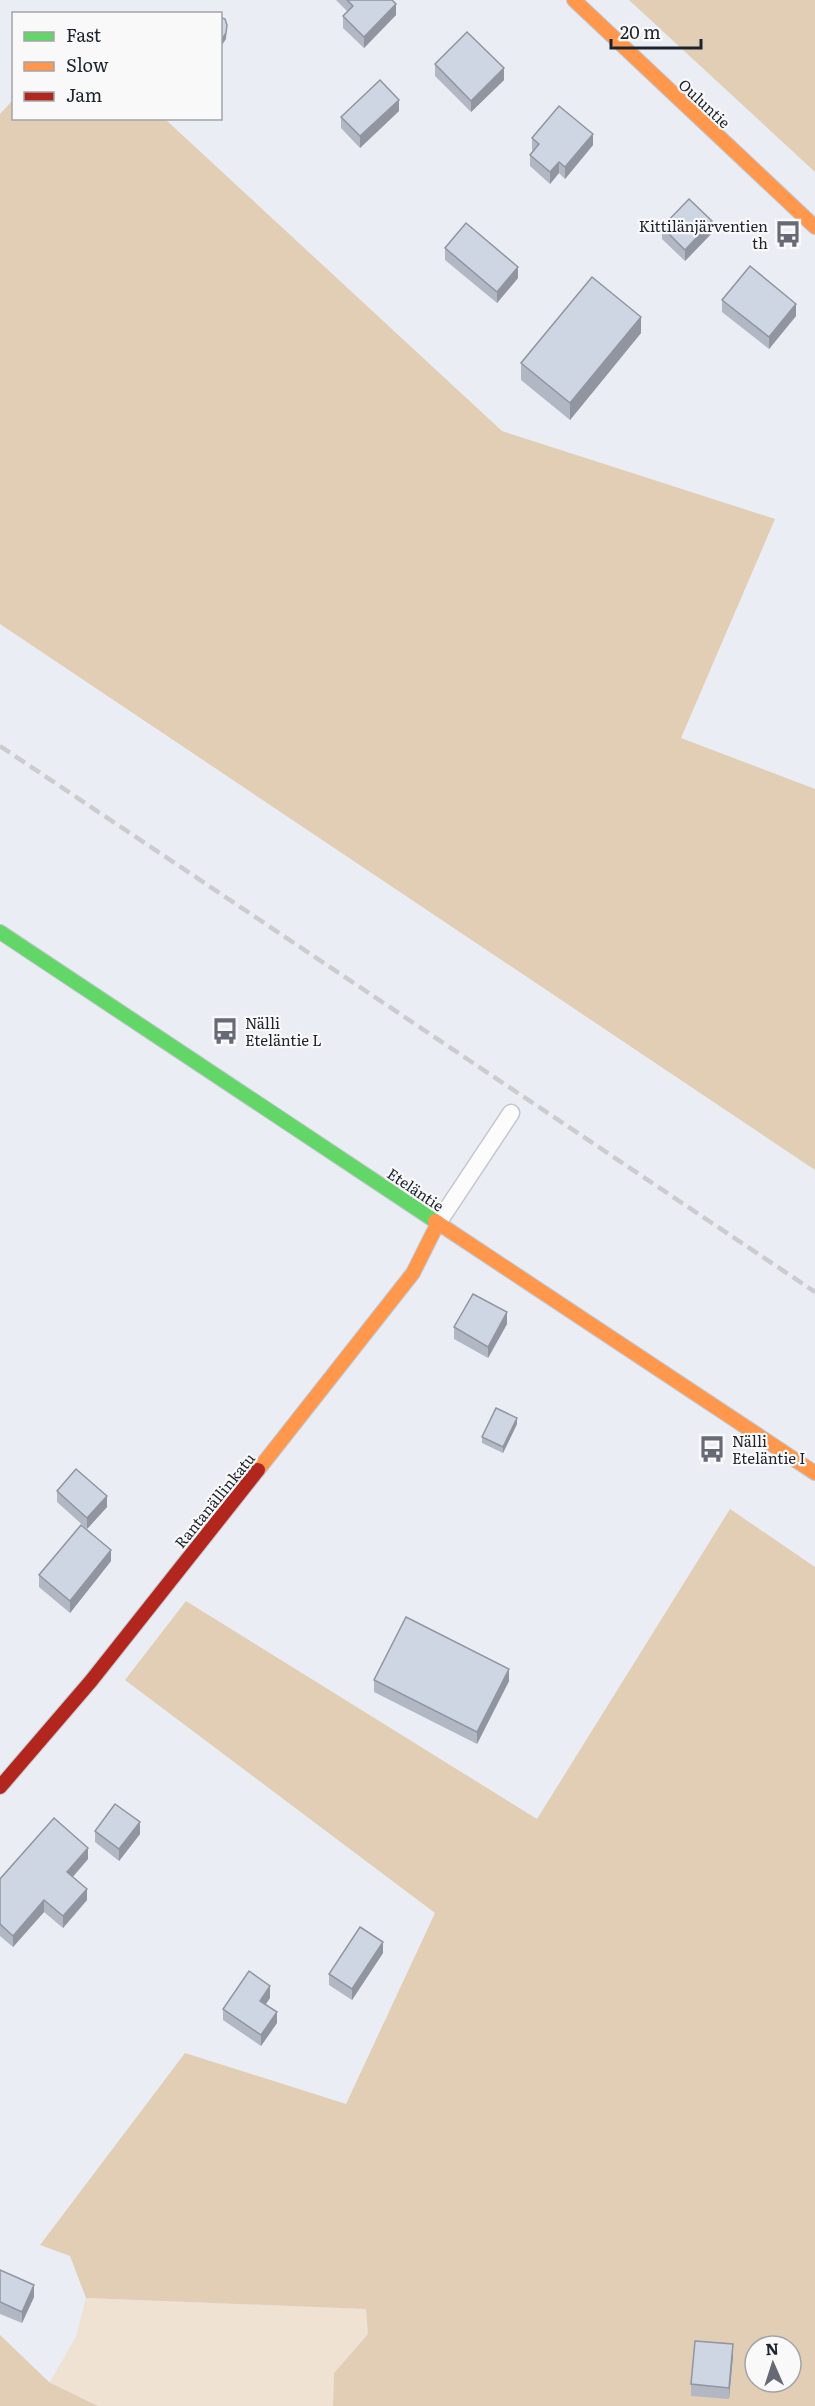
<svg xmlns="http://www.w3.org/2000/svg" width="815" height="2406" viewBox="0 0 815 2406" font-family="Literata,serif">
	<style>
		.green { fill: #f0e2d2 }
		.forest { fill: #e2ceb5; fill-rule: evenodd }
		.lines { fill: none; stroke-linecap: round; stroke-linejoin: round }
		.lane-casing { stroke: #c2c7d0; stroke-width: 19 }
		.fast-casing { stroke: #c2c7d0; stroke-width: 16 }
		.slow-casing { stroke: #c2c7d0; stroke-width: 16 }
		.jam-casing { stroke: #c2c7d0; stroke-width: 16 }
		.lane { stroke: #fcfcfd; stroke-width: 16 }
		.fast { stroke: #63d668; stroke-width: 14 }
		.slow { stroke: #ff974d; stroke-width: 14 }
		.jam { stroke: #b3261e; stroke-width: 14 }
		.rail { stroke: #cbccce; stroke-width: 4.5; stroke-dasharray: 12 6; stroke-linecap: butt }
		.wall { fill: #b1b7c3 }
		.shaded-wall { fill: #90959f }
		.building { fill: #ced5e3; stroke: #90959f; stroke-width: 1.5 }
		.labels { text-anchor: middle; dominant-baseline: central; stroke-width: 4.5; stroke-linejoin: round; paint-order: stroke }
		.street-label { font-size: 15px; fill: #1d242f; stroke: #f9f9f9 }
		.poi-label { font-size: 15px; fill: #1d242f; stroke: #f9f9f9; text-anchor: start }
	</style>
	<rect width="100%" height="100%" fill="#eaedf4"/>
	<!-- green -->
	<polygon class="green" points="86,2298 367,2309 368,2334 334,2373 333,2406 98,2406 50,2382 76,2336"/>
	<!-- forest -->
	<g class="forest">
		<polygon points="629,0 815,0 815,172"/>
		<polygon points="13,100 14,118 165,119 502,431 775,519 681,738 815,789 815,1170 0,624 0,114"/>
		<path d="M730 1509 815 1567V2406H333L334 2373 368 2334 366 2309 86 2298 70 2256 40 2245 185 2053 346 2104 435 1913 125 1680 186 1601 537 1819ZM755 2346H791V2382H755Z"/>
		<polygon points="0,2335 49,2382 98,2406 0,2406"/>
	</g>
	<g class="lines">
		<defs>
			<polyline id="lane" points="438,1223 511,1113"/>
			<polyline id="fast" points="0,932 435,1221"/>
			<g id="slow">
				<polyline points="574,0 815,227"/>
				<polyline points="435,1221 815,1473"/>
				<polyline points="258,1470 413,1273 438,1223"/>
			</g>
			<polyline id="jam" points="0,1787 91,1681 258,1470"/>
		</defs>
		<!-- lane casing -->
		<use href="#lane" class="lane-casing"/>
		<!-- fast casing -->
		<use href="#fast" class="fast-casing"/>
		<!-- slow casing -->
		<use href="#slow" class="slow-casing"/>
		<!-- jam casing -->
		<use href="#jam" class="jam-casing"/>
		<!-- lane -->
		<use href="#lane" class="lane"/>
		<!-- fast -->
		<use href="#fast" class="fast"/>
		<!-- slow -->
		<use href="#slow" class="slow"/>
		<!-- jam -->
		<use href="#jam" class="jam"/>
		<!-- rail -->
		<polyline class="rail" points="0,746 815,1292"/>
	</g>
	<!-- wall -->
	<g class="wall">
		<polygon points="336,0 392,0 396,15 364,48 343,28 343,16 348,12"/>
		<polygon points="435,64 504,80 471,112 435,76"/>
		<polygon points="399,111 360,148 341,128 341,117"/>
		<polygon points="532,138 593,145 565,179 559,173 550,184 530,166 530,155 533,151 532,150"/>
		<polygon points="662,227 712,233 685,261 662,239"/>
		<polygon points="445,248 518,278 497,303 445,260"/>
		<polygon points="722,300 796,316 769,349 722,312"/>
		<polygon points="641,333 570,420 521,380 521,363"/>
		<polygon points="507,1324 488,1358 454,1339 454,1327"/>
		<polygon points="517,1424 503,1453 482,1443 482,1437"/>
		<polygon points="57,1491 107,1507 87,1529 57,1502"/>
		<polygon points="111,1561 70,1613 39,1587 39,1575"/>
		<polygon points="374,1680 509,1681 477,1744 374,1692"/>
		<polygon points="95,1831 140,1834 119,1861 95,1842"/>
		<polygon points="88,1859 73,1877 87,1900 63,1928 44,1912 13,1947 0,1936 0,1879"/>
		<polygon points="383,1953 352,2000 329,1985 329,1974"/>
		<polygon points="270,1998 266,2004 277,2023 261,2046 223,2020 223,2009"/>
		<polygon points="0,2270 34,2297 22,2323 0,2314"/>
		<polygon points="733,2356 729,2399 691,2396 691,2384"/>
	</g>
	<!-- shaded-wall -->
	<g class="shaded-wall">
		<polygon points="396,4 396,15 364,48 364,37"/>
		<polygon points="227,25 226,39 222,45 222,39"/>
		<polygon points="504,68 504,80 471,112 471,101"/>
		<polygon points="399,100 399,111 360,148 360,136"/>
		<polygon points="593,134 593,145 565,179 565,167"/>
		<polygon points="559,162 559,173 550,184 550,172"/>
		<polygon points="712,221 712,233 685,261 685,250"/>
		<polygon points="518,267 518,278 497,303 497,292"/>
		<polygon points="796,304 796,316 769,349 769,337"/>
		<polygon points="641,317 641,333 570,420 570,403"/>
		<polygon points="507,1312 507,1324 488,1358 488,1347"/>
		<polygon points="517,1418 517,1424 503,1453 503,1447"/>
		<polygon points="107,1496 107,1507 87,1529 87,1518"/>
		<polygon points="111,1550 111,1561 70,1613 70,1601"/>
		<polygon points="509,1669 509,1681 477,1744 477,1732"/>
		<polygon points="140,1822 140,1834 119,1861 119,1849"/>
		<polygon points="88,1848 88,1859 67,1883 67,1872"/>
		<polygon points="87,1889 87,1900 63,1928 63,1916"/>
		<polygon points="44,1900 44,1912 13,1947 13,1936"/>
		<polygon points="383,1942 383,1953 352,2000 352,1989"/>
		<polygon points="270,1986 270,1998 260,2012 260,2001"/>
		<polygon points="277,2012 277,2023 261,2046 261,2035"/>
		<polygon points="34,2285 34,2297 22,2323 22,2312"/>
		<polygon points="733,2344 733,2356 729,2399 729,2388"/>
	</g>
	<!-- building -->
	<g class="building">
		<polygon points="347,0 392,0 396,4 364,37 343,16 353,6"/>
		<polygon points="220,17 225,19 227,25 226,33 222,39 220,39"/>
		<polygon points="467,32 504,68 471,101 435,64"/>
		<polygon points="380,80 399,100 360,136 341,117"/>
		<polygon points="559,106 593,134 565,167 559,162 550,172 530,155 539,144 532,138"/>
		<polygon points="689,199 712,221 685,250 662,227"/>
		<polygon points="466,223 518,267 497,292 445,248"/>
		<polygon points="750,266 796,304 769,337 722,300"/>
		<polygon points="592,277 641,317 570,403 521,363"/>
		<polygon points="473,1294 507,1312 488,1347 454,1327"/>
		<polygon points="496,1408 517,1418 503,1447 482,1437"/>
		<polygon points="76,1469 107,1496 87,1518 57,1491"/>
		<polygon points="81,1525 111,1550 70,1601 39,1575"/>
		<polygon points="406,1617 509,1669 477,1732 374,1680"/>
		<polygon points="115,1804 140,1822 119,1849 95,1831"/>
		<polygon points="54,1818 88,1848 67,1872 87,1889 63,1916 44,1900 13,1936 0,1924 0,1879"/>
		<polygon points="360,1927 383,1942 352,1989 329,1974"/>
		<polygon points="249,1971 270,1986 260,2001 277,2012 261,2035 223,2009"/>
		<polygon points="0,2270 34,2285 22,2312 0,2302"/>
		<polygon points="695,2341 733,2344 729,2388 691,2384"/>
	</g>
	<!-- icons -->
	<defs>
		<symbol id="bus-bare" viewBox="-9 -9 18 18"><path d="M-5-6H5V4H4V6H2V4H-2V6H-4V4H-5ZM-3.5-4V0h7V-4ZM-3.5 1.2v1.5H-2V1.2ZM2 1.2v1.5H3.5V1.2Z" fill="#656a74" stroke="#f9f9f9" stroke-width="2.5" paint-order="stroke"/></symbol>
	</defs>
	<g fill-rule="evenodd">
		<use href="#bus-bare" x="769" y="215" width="38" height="38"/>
		<use href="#bus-bare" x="206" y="1012" width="38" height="38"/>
		<use href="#bus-bare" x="693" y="1430" width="38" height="38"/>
	</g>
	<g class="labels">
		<!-- street labels -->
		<g class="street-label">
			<text transform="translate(705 103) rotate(43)">Ouluntie</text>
			<text transform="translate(416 1189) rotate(34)">Eteläntie</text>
			<text transform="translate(214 1500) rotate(-51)">Rantanällinkatu</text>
		</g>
		<!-- poi labels -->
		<g class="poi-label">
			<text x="768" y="225" text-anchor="end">Kittilänjärventien<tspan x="768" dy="17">th</tspan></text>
			<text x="245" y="1022">Nälli<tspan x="245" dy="17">Eteläntie L</tspan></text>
			<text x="732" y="1440">Nälli<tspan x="732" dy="17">Eteläntie I</tspan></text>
		</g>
	</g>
	<!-- legend -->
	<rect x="12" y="12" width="210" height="108" fill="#f9f9f9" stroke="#a1a4a8" stroke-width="1.5"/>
	<rect x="24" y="32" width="30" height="9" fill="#63d668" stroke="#a1a4a8" stroke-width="1.5"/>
	<text x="66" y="42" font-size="18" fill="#1d242f">Fast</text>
	<rect x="24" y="62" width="30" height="9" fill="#ff974d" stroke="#a1a4a8" stroke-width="1.5"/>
	<text x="66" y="72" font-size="18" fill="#1d242f">Slow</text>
	<rect x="24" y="92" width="30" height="9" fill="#b3261e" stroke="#a1a4a8" stroke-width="1.5"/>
	<text x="66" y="102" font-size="18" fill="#1d242f">Jam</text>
	<!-- north arrow -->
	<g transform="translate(773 2364) rotate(357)"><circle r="28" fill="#f9f9f9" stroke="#a1a4a8" stroke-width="1.5"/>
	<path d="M0-4.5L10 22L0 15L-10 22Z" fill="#656a74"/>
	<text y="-9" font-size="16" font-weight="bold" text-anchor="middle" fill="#1d242f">N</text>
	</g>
	<!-- scale -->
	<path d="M611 39v9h90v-9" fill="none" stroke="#1d242f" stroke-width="3"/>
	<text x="620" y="39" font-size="18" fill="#1d242f" stroke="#f9f9f9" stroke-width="4.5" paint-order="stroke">20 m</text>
</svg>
